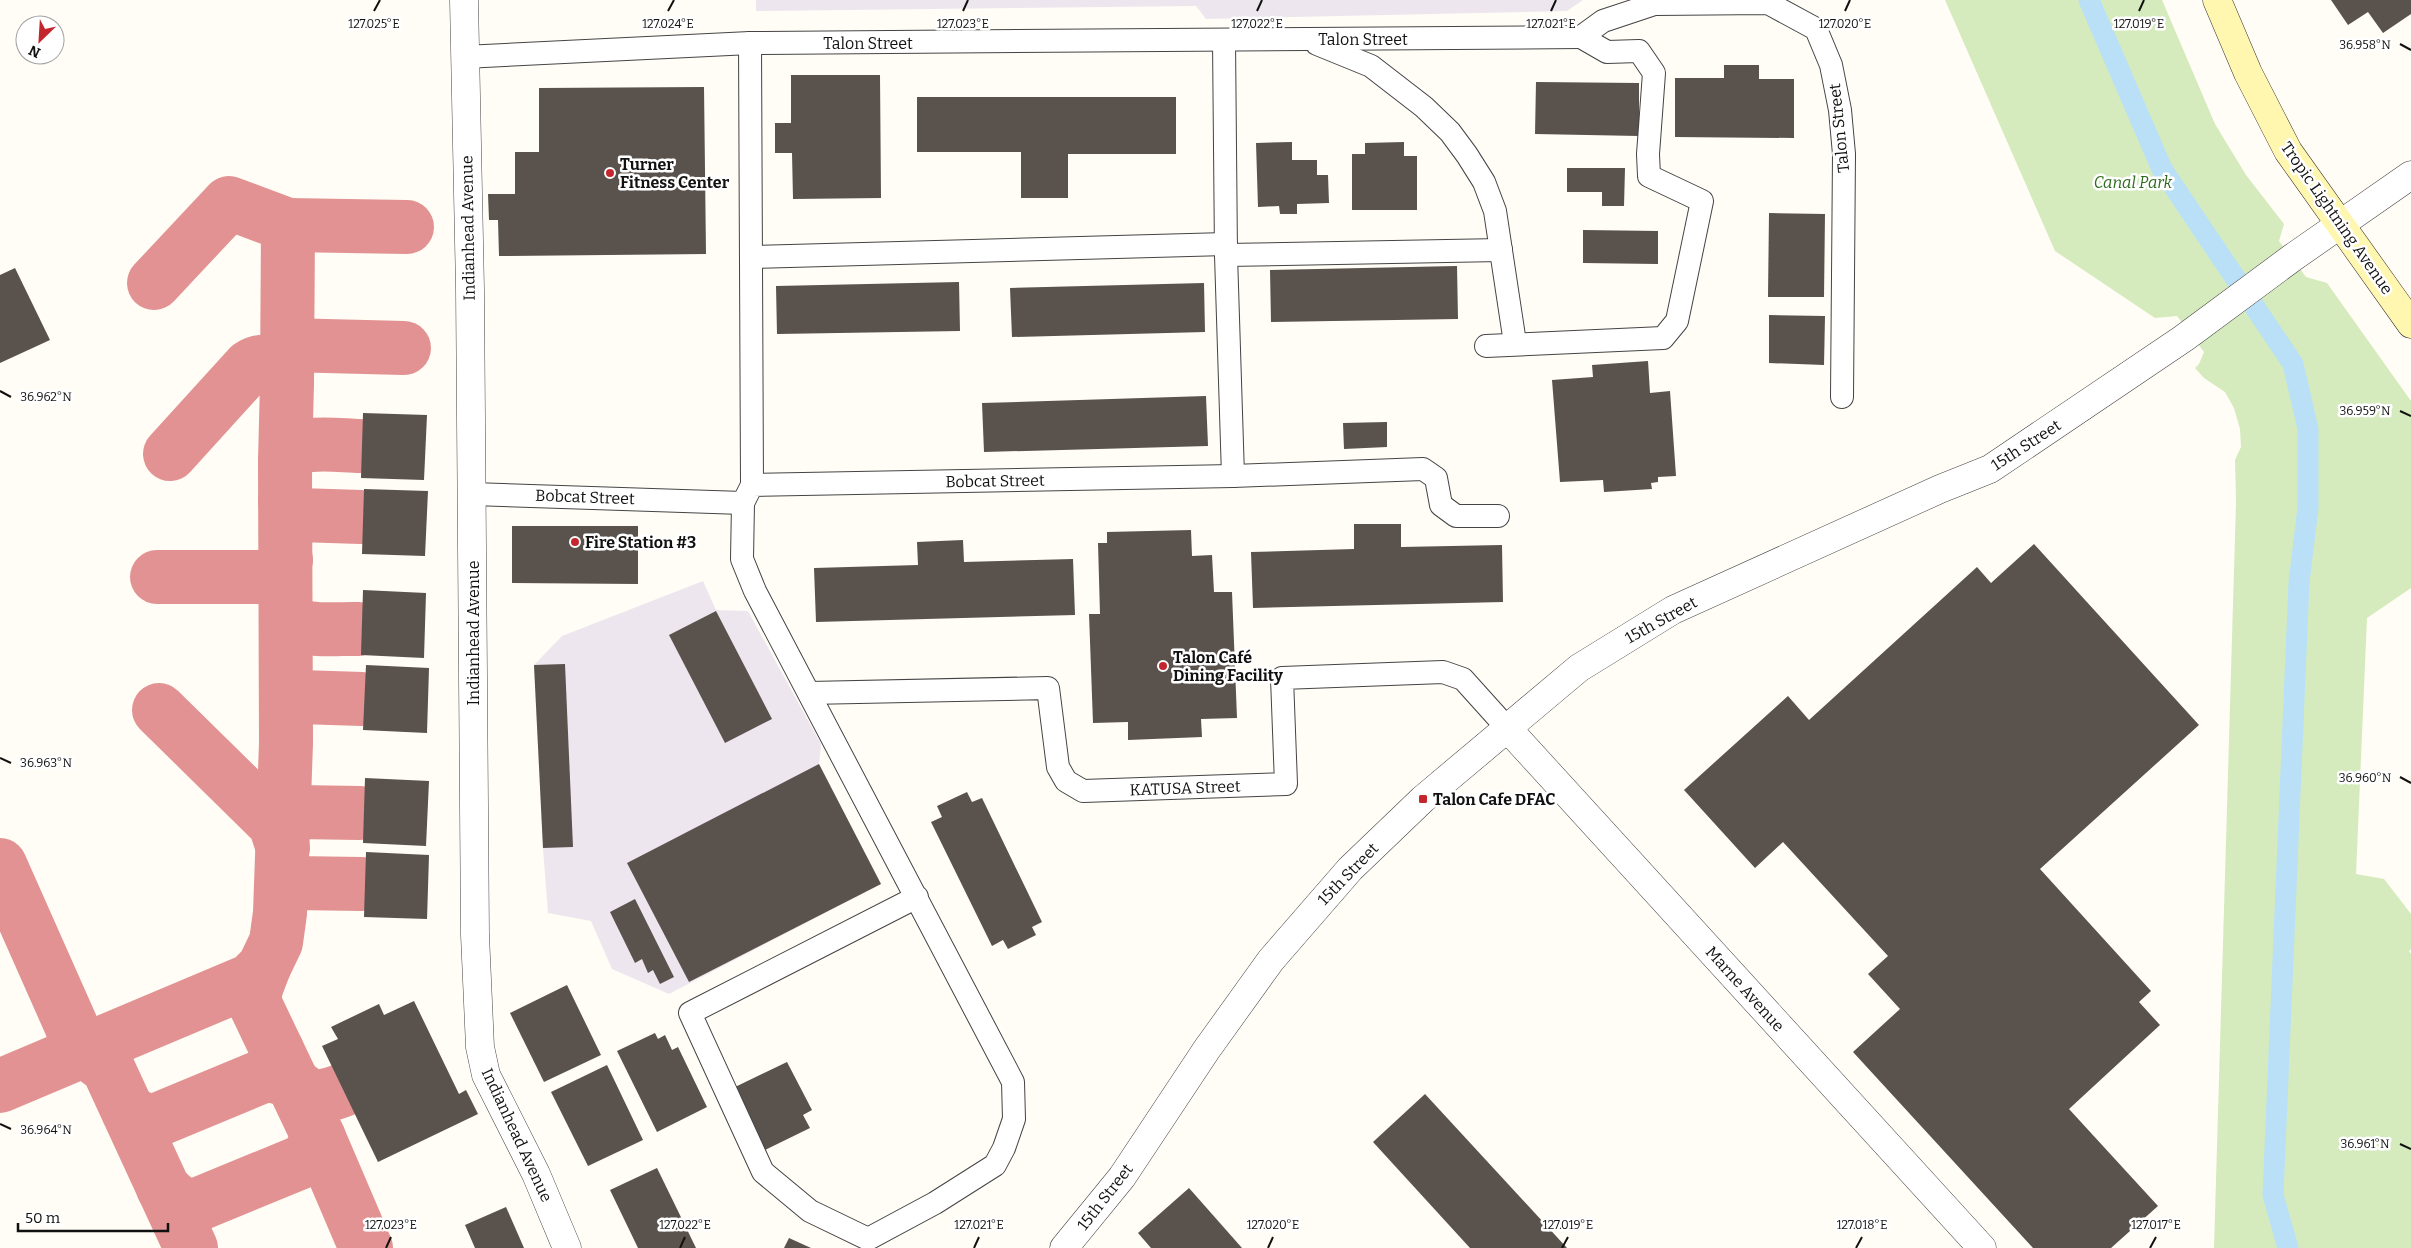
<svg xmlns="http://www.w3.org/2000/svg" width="2411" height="1248" viewBox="0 0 2411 1248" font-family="Bitter,serif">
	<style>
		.industrial { fill: #eee6ef }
		.green { fill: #d5ebbd }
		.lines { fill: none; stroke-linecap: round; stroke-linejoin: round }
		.canal { stroke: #b9e0f7; stroke-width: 21 }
		.taxiway { stroke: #e29292; stroke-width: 54 }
		.building { fill: #5a524d }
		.minor-casing { stroke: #444; stroke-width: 24 }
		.tertiary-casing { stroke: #444; stroke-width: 29 }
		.secondary-casing { stroke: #333; stroke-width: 29 }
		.minor { stroke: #fff; stroke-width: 22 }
		.tertiary { stroke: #fff; stroke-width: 28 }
		.secondary { stroke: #fff6b0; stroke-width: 28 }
		.ticks { fill: none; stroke: #111; stroke-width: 2 }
		.poi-dot { fill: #c4262e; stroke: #fff; stroke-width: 2 }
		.labels { text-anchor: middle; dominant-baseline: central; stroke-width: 5; stroke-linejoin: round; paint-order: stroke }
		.street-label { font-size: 16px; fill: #111; stroke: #fff }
		.poi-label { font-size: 16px; font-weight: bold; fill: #111; stroke: #fff; text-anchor: start }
		.park-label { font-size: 16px; font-style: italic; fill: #2f6b1f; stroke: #fff }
		.ticks-label { font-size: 12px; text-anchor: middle; fill: #111; stroke: #fff; stroke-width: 5; stroke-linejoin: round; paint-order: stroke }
	</style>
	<rect width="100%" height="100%" fill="#fffdf5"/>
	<!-- industrial -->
	<g class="industrial">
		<polygon points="756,0 1583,0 1567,11 1206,19 1196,6 756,11"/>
		<polygon points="703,581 716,610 748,611 821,744 819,764 881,884 669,994 612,969 591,921 548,913 543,848 534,665 562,636"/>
	</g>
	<!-- green -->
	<polygon class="green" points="1945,0 2162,0 2215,124 2246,175 2284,224 2279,241 2306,277 2327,283 2411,401 2411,588 2367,618 2356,874 2384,879 2411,914 2411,949 2409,951 2411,954 2411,1248 2214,1248 2236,502 2235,460 2241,447 2240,429 2234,408 2225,392 2204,378 2195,368 2199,364 2204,352 2177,316 2155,318 2055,251"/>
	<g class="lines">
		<!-- canal -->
		<polyline class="canal" points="2089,0 2162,169 2293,364 2308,429 2308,508 2299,582 2273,1195 2288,1248"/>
		<!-- taxiway -->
		<g class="taxiway">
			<polyline points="288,225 407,227"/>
			<polyline points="154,283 229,203 288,225 287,383"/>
			<polyline points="287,345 404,348"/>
			<path d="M285 461C294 437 338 446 360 446"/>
			<polyline points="285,501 289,509 299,515 361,517"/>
			<polyline points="157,577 270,577 278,574 286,560"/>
			<path d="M286 615C296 635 338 628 358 629"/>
			<polyline points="159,710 275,824 283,848"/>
			<polyline points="286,711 290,704 300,697 362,699"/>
			<polyline points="283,826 288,819 297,812 360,813"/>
			<polyline points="0,865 71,1025 80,1052"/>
			<polyline points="281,896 294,883 362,884"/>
			<polyline points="264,967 255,991 255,1004 319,1138 366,1248"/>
			<polyline points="80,1052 91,1055 108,1068 191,1248"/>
			<path d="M272 1076C308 1081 297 1108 343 1090"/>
			<path d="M0 1086 251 980 264 967 276 942 280 913 286 743 285 461 287 383C280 365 268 356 250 366L170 454"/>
			<polyline points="128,1111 144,1120 157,1120 263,1076 274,1066 277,1050"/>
			<path d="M163 1188C175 1200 182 1207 199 1204L306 1160 319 1138"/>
		</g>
	</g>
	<!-- building -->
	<g class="building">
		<polygon points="2331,0 2411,0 2411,14 2383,33 2368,12 2348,25"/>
		<polygon points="1724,65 1759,65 1759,79 1794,79 1794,138 1675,137 1675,78 1724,78"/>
		<polygon points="791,75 880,75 881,198 793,199 792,153 775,153 775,123 791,123"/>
		<polygon points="1536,82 1639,83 1639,136 1535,134"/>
		<polygon points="704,87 706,254 499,256 498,220 489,220 488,194 515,194 515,152 539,152 539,88"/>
		<polygon points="917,97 1176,97 1176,154 1068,154 1068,198 1021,198 1021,152 917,152"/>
		<polygon points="1292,142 1292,160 1317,160 1317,175 1328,175 1329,203 1297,204 1297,214 1280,214 1279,206 1258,207 1256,143"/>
		<polygon points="1404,142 1404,156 1417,156 1417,210 1352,210 1352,154 1365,154 1365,143"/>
		<polygon points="1567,168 1625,168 1624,206 1602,206 1602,192 1567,192"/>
		<polygon points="1769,213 1825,214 1824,297 1768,297"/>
		<polygon points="1583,230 1658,231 1658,264 1583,263"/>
		<polygon points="1457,266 1458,319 1271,322 1270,270"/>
		<polygon points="15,268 50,340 0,363 0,275"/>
		<polygon points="959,282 960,331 777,334 776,286"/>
		<polygon points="1204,283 1205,332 1012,337 1010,288"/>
		<polygon points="1769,315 1825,316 1824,365 1769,363"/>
		<polygon points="1648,361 1650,393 1670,391 1676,476 1658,477 1658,482 1651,483 1652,489 1604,492 1603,480 1560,482 1552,380 1593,377 1592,365"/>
		<polygon points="1206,396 1208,446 984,452 982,403"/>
		<polygon points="363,413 427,415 424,480 361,478"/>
		<polygon points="1387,422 1387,447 1344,449 1343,423"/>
		<polygon points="364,489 428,491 425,556 362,554"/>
		<polygon points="1354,524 1401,524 1401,547 1502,545 1503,602 1253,608 1251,552 1354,549"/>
		<polygon points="512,526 638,526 638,584 512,583"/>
		<polygon points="1191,530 1192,556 1212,555 1214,592 1232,592 1237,718 1201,719 1202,737 1128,740 1128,722 1093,723 1089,614 1100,614 1098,543 1107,543 1107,532"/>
		<polygon points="963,540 964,562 1073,559 1075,615 816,622 814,568 918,565 917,542"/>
		<polygon points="2034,544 2199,725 2040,869 2151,991 2139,1002 2160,1025 2069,1109 2158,1206 2111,1248 2033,1248 1853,1052 1900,1009 1868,974 1888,956 1783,842 1755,868 1684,790 1788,696 1809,720 1977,567 1991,583"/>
		<polygon points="363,590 426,593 424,658 361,655"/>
		<polygon points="716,611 772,719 725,743 669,635"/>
		<polygon points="565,664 573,847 543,848 534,665"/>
		<polygon points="366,665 429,668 427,733 363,730"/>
		<polygon points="819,764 881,884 689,982 627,863"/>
		<polygon points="365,778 429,781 426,846 363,843"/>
		<polygon points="967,792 972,802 982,798 1042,922 1032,927 1036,935 1008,949 1003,940 992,946 931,822 942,817 937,806"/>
		<polygon points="366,852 429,855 427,919 364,917"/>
		<polygon points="635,899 674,977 660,984 653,970 648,973 642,959 635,963 610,912"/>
		<polygon points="567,985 601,1055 544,1082 510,1013"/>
		<polygon points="414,1001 459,1094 466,1090 478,1114 378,1162 322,1046 338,1039 331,1027 379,1004 384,1015"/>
		<polygon points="655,1033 658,1039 665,1035 672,1050 678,1047 707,1107 657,1132 617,1051"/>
		<polygon points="787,1062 812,1110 803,1115 810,1128 765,1150 733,1088"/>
		<polygon points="607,1065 643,1140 588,1166 551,1092"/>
		<polygon points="1425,1094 1567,1248 1470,1248 1373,1142"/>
		<polygon points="657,1168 696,1248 638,1248 610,1190"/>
		<polygon points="1189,1188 1242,1248 1151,1248 1138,1233"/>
		<polygon points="506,1207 524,1248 475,1248 465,1225"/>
		<polygon points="789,1238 811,1248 784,1248"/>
	</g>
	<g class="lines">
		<defs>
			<g id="minor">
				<polyline points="1224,40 1226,255 1233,476"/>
				<polyline points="750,43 752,485"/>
				<polyline points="1317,44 1371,66 1424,107 1450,132 1467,155 1484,182 1495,211 1515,343"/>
				<polyline points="464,57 750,43 1581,37 1603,21 1654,4 1768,3 1816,29 1831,65 1840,110 1844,154 1842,397"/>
				<polyline points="1226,255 1501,250"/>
				<polyline points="753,257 1226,244"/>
				<polyline points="1486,346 1663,338 1677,321 1702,201 1649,176 1648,154 1654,73 1639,51 1607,52 1581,37"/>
				<polyline points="472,494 743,503 752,485 1233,476 1423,469 1436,478 1441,505 1456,516 1498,516"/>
				<polyline points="743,503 742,559 755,591 1013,1082 1014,1119 1004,1148 995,1165 935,1203 868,1239 810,1211 763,1172 690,1013 917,897"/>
				<polyline points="809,693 1048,688 1058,767 1066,781 1083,791 1286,784 1282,678 1443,672 1463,679 1508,729"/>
			</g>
			<g id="tertiary">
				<polyline points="464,0 470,289 475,935 480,1047 486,1075 536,1174 567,1248"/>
				<polyline points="1508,729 1982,1248"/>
				<polyline points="1064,1248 1122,1177 1207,1049 1271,960 1350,869 1423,799 1579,668 1673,610 1940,489 1990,469 2184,338 2292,258 2411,175"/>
			</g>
			<polyline id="secondary" points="2217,0 2248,73 2288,151 2411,324"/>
		</defs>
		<!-- minor casing -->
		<use href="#minor" class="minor-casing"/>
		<!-- tertiary casing -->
		<use href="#tertiary" class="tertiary-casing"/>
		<!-- secondary casing -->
		<use href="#secondary" class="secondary-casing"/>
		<!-- minor -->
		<use href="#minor" class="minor"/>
		<!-- tertiary -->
		<use href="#tertiary" class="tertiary"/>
		<!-- secondary -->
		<use href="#secondary" class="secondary"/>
	</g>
	<!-- ticks -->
	<path class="ticks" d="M374 11 380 0M668 11 674 0M963 11 968 0M1257 11 1262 0M1551 11 1556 0M1845 11 1850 0M2139 11 2144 0M2400 44 2411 50M0 391 11 397M2400 411 2411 416M0 758 11 763M2400 777 2411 783M0 1124 11 1129M2400 1144 2411 1149M386 1248 391 1237M680 1248 685 1237M974 1248 979 1237M1268 1248 1273 1237M1562 1248 1568 1237M1856 1248 1862 1237M2150 1248 2156 1237"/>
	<!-- markers -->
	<g class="poi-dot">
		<circle cx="610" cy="173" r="5"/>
		<circle cx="575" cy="542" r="5"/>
		<circle cx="1163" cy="666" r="5"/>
		<rect x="1418" y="794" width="10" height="10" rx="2.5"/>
	</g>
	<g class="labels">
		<!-- street labels -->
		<g class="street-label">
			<text x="1363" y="39">Talon Street</text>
			<text x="868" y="43">Talon Street</text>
			<text transform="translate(1839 128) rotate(-96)">Talon Street</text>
			<text transform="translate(2337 218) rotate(55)">Tropic Lightning Avenue</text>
			<text transform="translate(468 228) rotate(-91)">Indianhead Avenue</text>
			<text transform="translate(2026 445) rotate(-33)">15th Street</text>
			<text transform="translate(995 481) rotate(-1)">Bobcat Street</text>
			<text transform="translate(585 497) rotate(2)">Bobcat Street</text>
			<text transform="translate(1661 620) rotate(-29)">15th Street</text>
			<text transform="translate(473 633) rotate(-90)">Indianhead Avenue</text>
			<text transform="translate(1185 788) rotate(-2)">KATUSA Street</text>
			<text transform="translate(1348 874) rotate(-46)">15th Street</text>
			<text transform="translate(1745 989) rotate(48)">Marne Avenue</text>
			<text transform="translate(517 1135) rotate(65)">Indianhead Avenue</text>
			<text transform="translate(1105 1197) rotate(-52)">15th Street</text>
		</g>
		<!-- poi labels -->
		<g class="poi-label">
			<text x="620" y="164">Turner<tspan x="620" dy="18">Fitness Center</tspan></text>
			<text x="585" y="542">Fire Station #3</text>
			<text x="1173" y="657">Talon Café<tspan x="1173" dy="18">Dining Facility</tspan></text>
			<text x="1433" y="799">Talon Cafe DFAC</text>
		</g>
		<!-- park labels -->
		<g class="park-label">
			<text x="2133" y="182">Canal Park</text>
		</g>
	</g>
	<g class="ticks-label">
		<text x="374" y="28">127.025°E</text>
		<text x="668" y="28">127.024°E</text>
		<text x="963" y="28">127.023°E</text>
		<text x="1257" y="28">127.022°E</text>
		<text x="1551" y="28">127.021°E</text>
		<text x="1845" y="28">127.020°E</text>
		<text x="2139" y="28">127.019°E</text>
		<text x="2365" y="49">36.958°N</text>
		<text x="46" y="401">36.962°N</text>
		<text x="2365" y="415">36.959°N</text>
		<text x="46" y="767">36.963°N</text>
		<text x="2365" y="782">36.960°N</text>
		<text x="46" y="1134">36.964°N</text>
		<text x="2365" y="1148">36.961°N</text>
		<text x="391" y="1229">127.023°E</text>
		<text x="685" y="1229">127.022°E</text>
		<text x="979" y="1229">127.021°E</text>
		<text x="1273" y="1229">127.020°E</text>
		<text x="1568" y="1229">127.019°E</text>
		<text x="1862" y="1229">127.018°E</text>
		<text x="2156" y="1229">127.017°E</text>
	</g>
	<!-- north arrow -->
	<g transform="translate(40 40) rotate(205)"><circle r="24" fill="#ffffff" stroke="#a0a0a0"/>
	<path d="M0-4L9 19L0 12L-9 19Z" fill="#c4262e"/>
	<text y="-8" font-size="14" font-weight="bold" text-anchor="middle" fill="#111111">N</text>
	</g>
	<!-- scale -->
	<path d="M18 1223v8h150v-8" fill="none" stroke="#111111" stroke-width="2.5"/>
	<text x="25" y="1223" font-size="15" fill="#111111" stroke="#ffffff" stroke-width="4" paint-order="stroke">50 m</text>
</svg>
